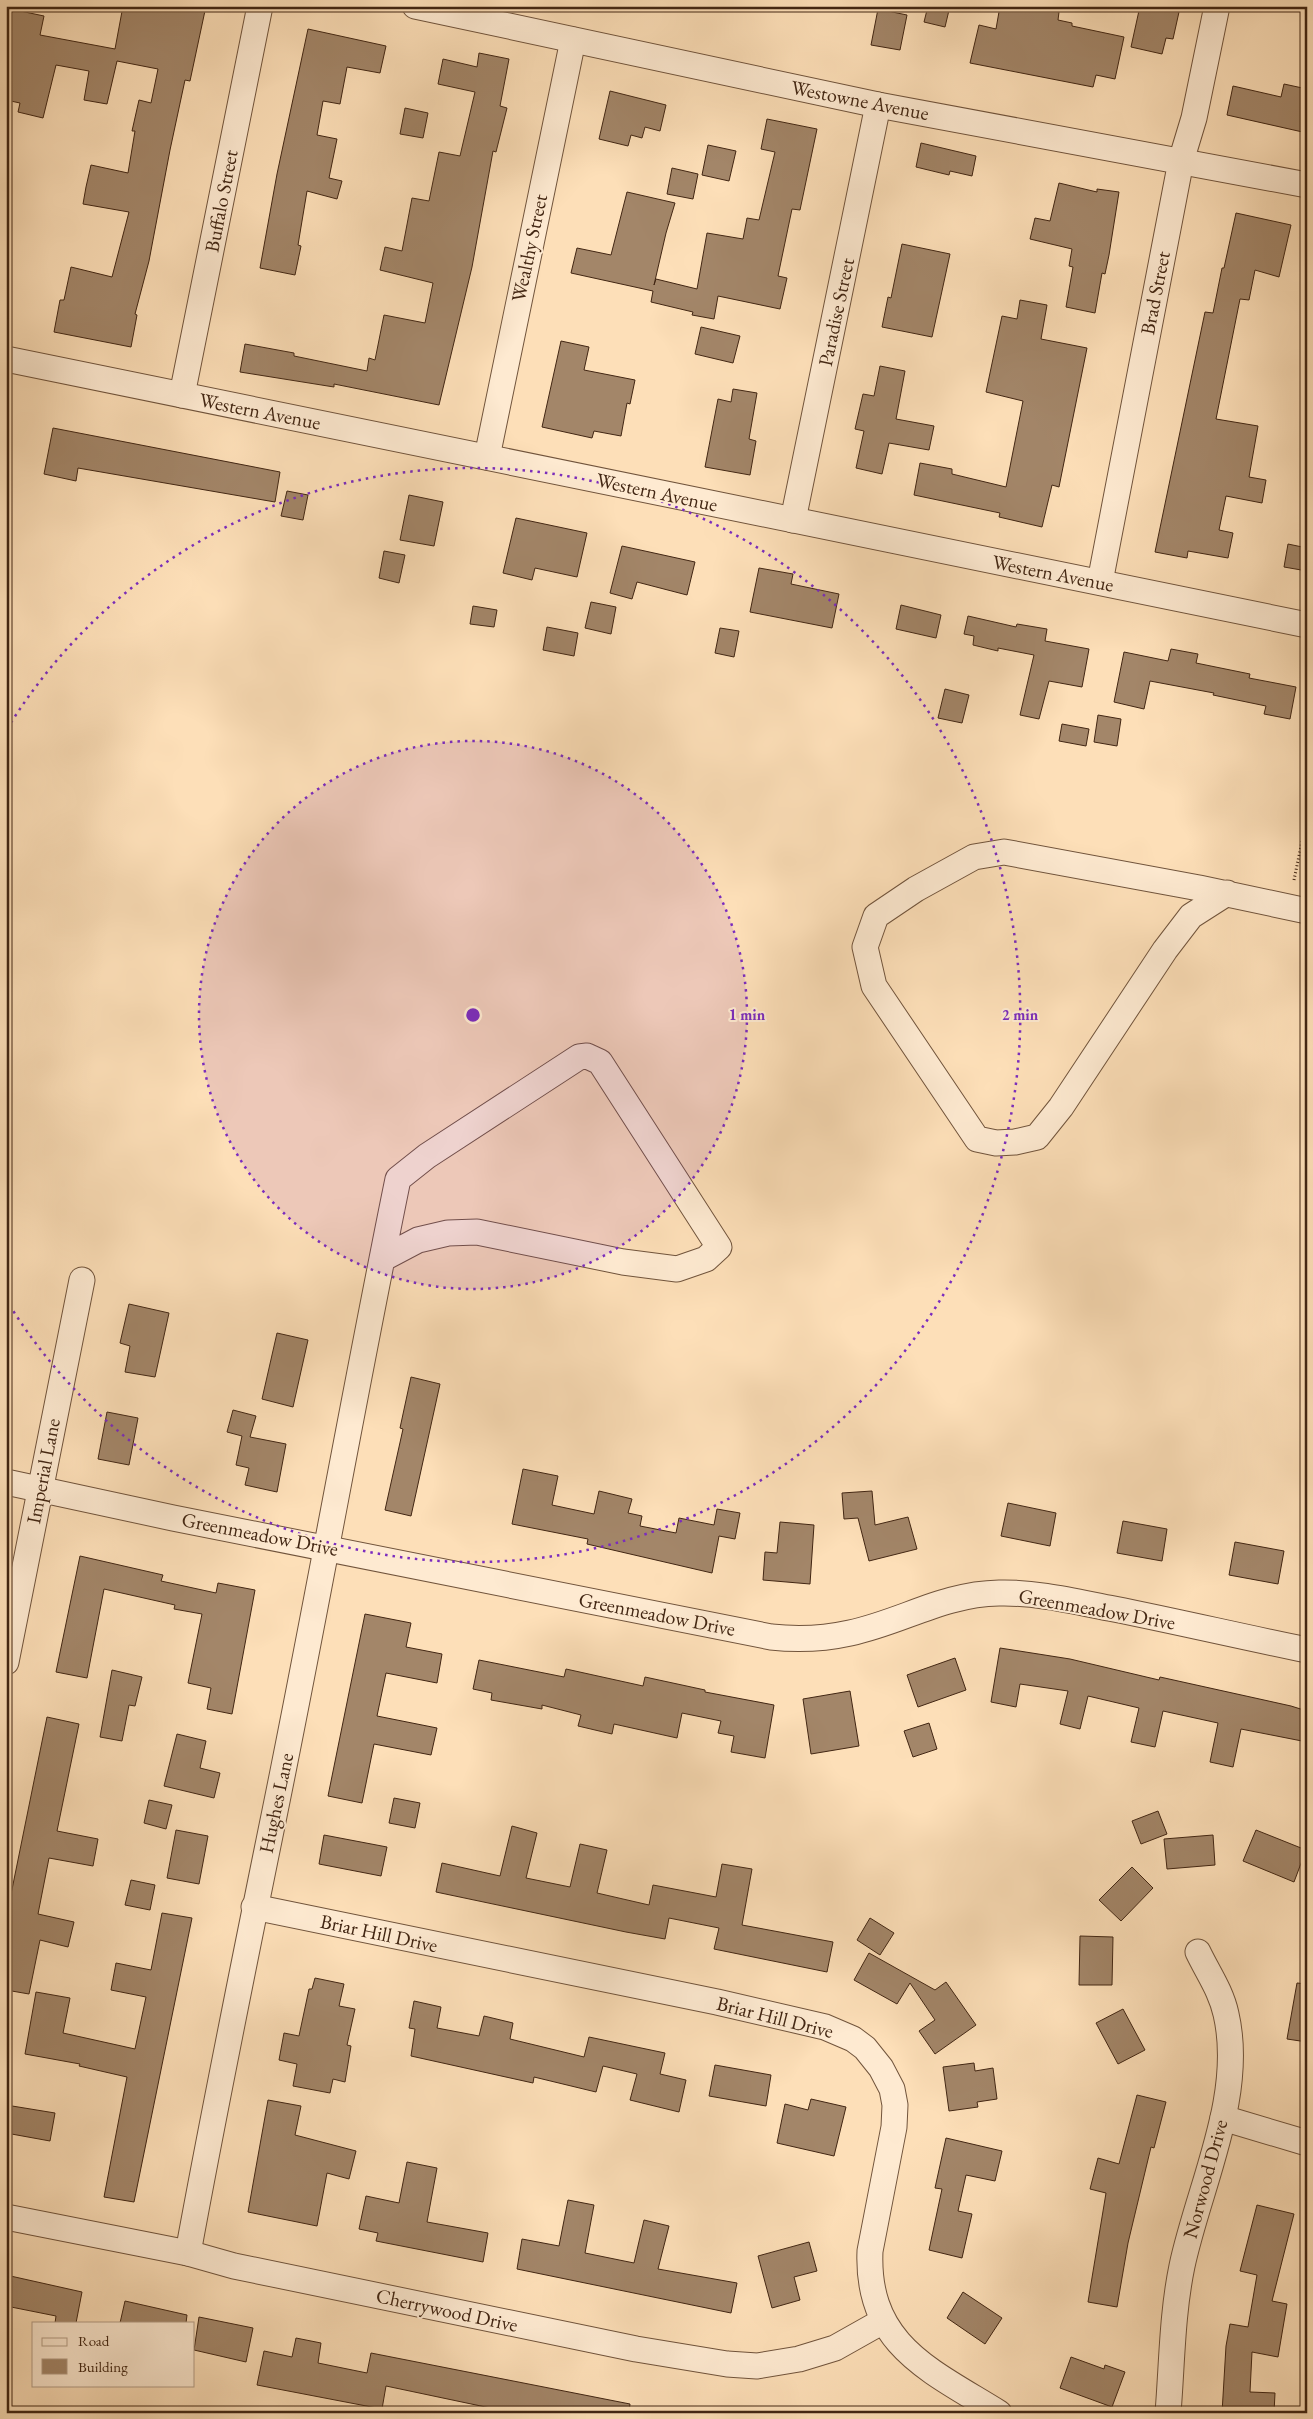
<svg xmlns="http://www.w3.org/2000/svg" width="1313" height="2419" viewBox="0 0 1313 2419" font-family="'EB Garamond',serif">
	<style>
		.building { fill: #a38669; stroke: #422613 }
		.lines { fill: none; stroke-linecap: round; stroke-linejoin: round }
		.minor-casing { stroke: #71543c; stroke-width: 27 }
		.path { stroke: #422613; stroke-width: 3; stroke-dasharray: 1 2.5; stroke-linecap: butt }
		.minor { stroke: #feead1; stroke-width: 25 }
		.ring { fill: none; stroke: #7b2cbf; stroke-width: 2.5; stroke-dasharray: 2.5 5 }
		.labels { text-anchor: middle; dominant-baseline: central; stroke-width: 4; stroke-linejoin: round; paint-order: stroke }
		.street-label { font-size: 20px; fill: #422613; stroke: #feead1 }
		.centre { fill: #7b2cbf; stroke: #feead1; stroke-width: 2.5 }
		.ring-label { font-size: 15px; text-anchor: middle; font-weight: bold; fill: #7b2cbf; stroke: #feead1; stroke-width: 4; stroke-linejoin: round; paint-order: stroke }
	</style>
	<rect width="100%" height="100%" fill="#fddfb8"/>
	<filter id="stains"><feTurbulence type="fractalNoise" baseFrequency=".004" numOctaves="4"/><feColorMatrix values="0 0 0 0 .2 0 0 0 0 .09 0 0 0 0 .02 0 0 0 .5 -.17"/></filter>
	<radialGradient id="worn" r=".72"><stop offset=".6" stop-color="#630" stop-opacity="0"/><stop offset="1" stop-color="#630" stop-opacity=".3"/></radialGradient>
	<!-- building -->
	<g class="building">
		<polygon points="123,6 206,6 190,81 185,80 170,150 149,261 135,314 137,315 131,347 54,332 60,300 64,300 71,267 112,277 129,212 83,204 86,187 91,165 128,173 135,131 132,131 139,100 151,103 158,69 117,61 107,104 84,100 89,71 56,65 43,118 18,112 20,103 6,100 6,8 44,16 40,35 115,49"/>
		<polygon points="928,6 950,6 945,27 924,22"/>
		<polygon points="1000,6 1031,6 1059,12 1058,20 1072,23 1072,26 1124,37 1115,79 1096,75 1093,87 970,63 979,25 996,29"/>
		<polygon points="1140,6 1154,6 1179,12 1173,39 1166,38 1162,54 1131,47"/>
		<polygon points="878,9 907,15 900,50 871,45"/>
		<polygon points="308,29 386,46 380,73 347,67 340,104 323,101 317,135 337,139 329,178 342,181 337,199 307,191 298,245 301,246 295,275 260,268 277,174"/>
		<polygon points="479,53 509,59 500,106 507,108 496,152 493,151 472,267 439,405 334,384 334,387 240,372 245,344 294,353 294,356 367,371 369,358 375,360 384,315 425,323 433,283 380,270 385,247 402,251 412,198 429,201 439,152 460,156 475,92 438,84 443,59 477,67"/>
		<polygon points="1284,84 1307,89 1307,133 1227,115 1233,86 1281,97"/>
		<polygon points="610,91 666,105 660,131 645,127 642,138 631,135 628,146 599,139"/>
		<polygon points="405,108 428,113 423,138 400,134"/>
		<polygon points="767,119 817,129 800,210 792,209 778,276 787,278 780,309 718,296 714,319 692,315 693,312 651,302 653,291 571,273 577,248 611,255 627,192 675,203 666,233 654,285 656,279 697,289 707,233 743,239 747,218 759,220 775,152 761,149"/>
		<polygon points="921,143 976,156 972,176 950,171 949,175 916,167"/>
		<polygon points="708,145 736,151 729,181 702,175"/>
		<polygon points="672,168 698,174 693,199 667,194"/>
		<polygon points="1059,183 1097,192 1097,189 1119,192 1109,255 1105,274 1102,273 1095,313 1066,307 1073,267 1069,266 1072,249 1030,239 1035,218 1050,221"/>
		<polygon points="1236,213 1291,225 1279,277 1255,270 1249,300 1240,299 1216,419 1258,426 1249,477 1266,480 1262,503 1226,496 1219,530 1233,533 1228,558 1188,551 1187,558 1155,552 1205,312 1213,313 1222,268 1224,268"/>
		<polygon points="902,244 950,254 932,337 882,327 888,297 891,298"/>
		<polygon points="1020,300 1047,305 1041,339 1087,348 1059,487 1052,485 1042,527 999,517 1000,513 914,495 920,463 952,469 952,474 1006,487 1023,401 986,392 1002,316 1017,319"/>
		<polygon points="701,327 740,336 733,363 695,354"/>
		<polygon points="561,341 589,347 584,370 635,380 630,404 627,403 621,436 594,431 592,438 542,427"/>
		<polygon points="880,366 905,371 896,419 934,426 929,450 889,443 882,474 856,468 864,431 855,429 863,394 874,396"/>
		<polygon points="733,389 757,393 749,439 756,441 750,475 705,467 718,399 731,402"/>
		<polygon points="53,428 280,472 275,502 78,468 76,481 44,474"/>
		<polygon points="287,491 308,495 303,520 281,516"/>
		<polygon points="409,495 443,502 434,546 400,540"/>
		<polygon points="516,518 587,533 577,577 535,568 532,580 503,573"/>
		<polygon points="1288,544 1307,548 1307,571 1284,567"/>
		<polygon points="622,546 695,562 687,595 637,582 632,599 610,593"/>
		<polygon points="384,551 405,555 399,583 379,578"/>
		<polygon points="759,568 793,574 791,584 839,594 832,628 750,612"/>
		<polygon points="591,602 616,607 611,634 585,628"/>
		<polygon points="901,605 941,615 936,638 896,629"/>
		<polygon points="473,606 497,610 494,627 470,624"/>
		<polygon points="968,616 1016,627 1017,624 1047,629 1045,641 1089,649 1082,687 1049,681 1039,719 1020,715 1034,655 998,648 998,651 973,645 974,636 964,634"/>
		<polygon points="547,627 578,633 574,656 543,650"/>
		<polygon points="720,628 739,631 734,657 715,653"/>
		<polygon points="1171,649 1198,654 1196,663 1250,674 1249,678 1296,687 1290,719 1264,714 1266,706 1213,695 1214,693 1150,681 1144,709 1114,702 1124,652 1168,661"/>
		<polygon points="945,689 969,695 962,723 938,718"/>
		<polygon points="1098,715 1121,719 1117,746 1094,742"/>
		<polygon points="1062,724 1089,729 1086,746 1059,741"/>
		<polygon points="129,1304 169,1313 155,1377 125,1372 130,1346 120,1343"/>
		<polygon points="277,1333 308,1340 293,1407 262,1399"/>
		<polygon points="411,1377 440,1384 411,1516 385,1510 403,1429 400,1428"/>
		<polygon points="233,1410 256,1416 250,1437 286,1444 277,1492 245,1485 249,1468 236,1465 242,1436 227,1432"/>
		<polygon points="107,1412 138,1418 129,1465 98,1459"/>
		<polygon points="523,1469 558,1476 552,1505 594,1514 599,1491 632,1499 628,1513 642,1516 640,1526 676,1533 679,1518 714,1525 717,1509 740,1513 735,1539 719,1536 712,1573 587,1544 588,1539 512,1524"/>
		<polygon points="872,1491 875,1525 908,1517 917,1549 869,1561 858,1518 844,1519 842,1493"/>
		<polygon points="1008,1503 1056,1513 1050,1546 1001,1536"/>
		<polygon points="1123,1521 1167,1529 1162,1561 1117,1553"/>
		<polygon points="780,1522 814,1525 810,1584 763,1580 765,1552 777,1553"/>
		<polygon points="1235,1542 1284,1551 1278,1584 1229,1575"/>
		<polygon points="80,1556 163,1575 161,1581 216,1593 218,1583 255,1590 232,1714 207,1709 211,1688 188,1683 202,1614 174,1609 175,1605 104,1589 87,1678 56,1672"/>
		<polygon points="365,1614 411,1623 406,1647 442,1654 437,1683 386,1673 377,1716 437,1728 431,1755 374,1744 362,1803 328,1796"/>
		<polygon points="1000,1648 1070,1659 1159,1680 1160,1677 1291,1706 1307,1711 1307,1742 1241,1729 1233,1767 1210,1762 1218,1723 1163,1711 1155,1747 1131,1742 1139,1708 1088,1696 1080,1729 1060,1724 1068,1691 1020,1684 1016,1707 991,1702"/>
		<polygon points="955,1658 966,1690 918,1707 907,1675"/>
		<polygon points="479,1660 564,1677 566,1669 643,1686 645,1677 705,1690 705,1692 774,1705 765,1758 731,1752 734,1736 718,1733 721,1721 682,1713 677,1738 614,1724 612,1734 578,1726 581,1715 542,1705 542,1709 491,1700 492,1693 473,1689"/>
		<polygon points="112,1670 142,1677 135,1706 129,1705 122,1741 100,1737"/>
		<polygon points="850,1691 859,1746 811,1754 803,1699"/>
		<polygon points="47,1717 79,1724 57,1831 98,1839 93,1866 49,1858 38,1914 74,1922 68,1947 40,1940 29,1994 6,1990 6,1919"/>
		<polygon points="929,1723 937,1749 913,1757 904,1731"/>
		<polygon points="177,1734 206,1741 200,1768 220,1773 214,1798 164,1786"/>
		<polygon points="394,1798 420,1803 415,1828 389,1823"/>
		<polygon points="149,1800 172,1805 166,1829 144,1823"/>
		<polygon points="1158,1811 1167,1834 1141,1844 1132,1821"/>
		<polygon points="512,1826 537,1833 526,1878 570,1887 580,1844 607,1850 597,1893 649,1905 653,1885 716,1897 722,1864 752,1869 742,1925 833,1942 827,1972 714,1949 719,1928 669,1918 665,1939 626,1932 436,1892 442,1863 500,1876"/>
		<polygon points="176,1830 208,1836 199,1884 167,1878"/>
		<polygon points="1256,1830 1306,1850 1294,1882 1243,1861"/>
		<polygon points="324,1835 387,1847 381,1876 319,1864"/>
		<polygon points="1213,1835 1215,1865 1167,1869 1164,1839"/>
		<polygon points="1132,1867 1153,1888 1121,1921 1099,1900"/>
		<polygon points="131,1880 155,1885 150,1910 125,1905"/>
		<polygon points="162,1913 192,1918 134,2202 104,2197 127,2077 79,2066 80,2064 25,2054 36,1992 70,1998 63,2033 135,2049 146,1997 111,1990 116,1963 151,1970"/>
		<polygon points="870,1918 894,1933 880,1955 857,1940"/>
		<polygon points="1080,1936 1113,1937 1112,1985 1079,1985"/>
		<polygon points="869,1953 935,1990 946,1982 976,2025 935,2054 919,2031 935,2020 910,1983 897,2004 854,1980"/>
		<polygon points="315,1978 344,1984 339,2006 355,2009 347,2045 351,2046 345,2082 333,2079 330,2093 293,2086 297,2064 279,2060 284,2033 299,2036 309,1989 312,1989"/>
		<polygon points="1297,1983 1307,1984 1307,2042 1287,2039"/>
		<polygon points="414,2001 441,2007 437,2028 479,2036 484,2016 513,2023 510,2039 584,2057 589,2037 665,2053 660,2074 686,2080 679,2112 630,2100 637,2074 603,2066 596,2092 534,2077 533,2083 411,2056 415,2029 409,2028"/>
		<polygon points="1123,2009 1145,2050 1118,2064 1096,2023"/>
		<polygon points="974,2063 975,2071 993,2068 997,2099 977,2102 978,2107 949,2111 943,2067"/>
		<polygon points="715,2065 771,2075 766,2106 709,2096"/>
		<polygon points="1137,2095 1166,2102 1154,2148 1151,2147 1128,2243 1117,2307 1088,2302 1106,2193 1090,2189 1098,2158 1119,2164"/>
		<polygon points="811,2099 846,2107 834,2156 777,2143 785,2104 808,2110"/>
		<polygon points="268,2100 301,2106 295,2135 356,2151 349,2179 327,2173 317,2226 248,2212"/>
		<polygon points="6,2105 55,2113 50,2141 6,2133"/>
		<polygon points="946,2138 1002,2151 995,2181 966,2175 958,2211 972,2214 962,2258 929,2250 942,2189 935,2188"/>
		<polygon points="407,2162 437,2168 427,2222 488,2233 483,2262 376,2241 378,2233 359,2229 366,2196 399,2203"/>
		<polygon points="568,2200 594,2205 585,2253 634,2263 644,2220 669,2226 658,2269 737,2283 731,2313 517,2269 522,2239 559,2246"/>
		<polygon points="1257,2205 1294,2214 1272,2301 1287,2304 1278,2357 1252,2352 1250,2392 1275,2393 1274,2413 1222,2413 1226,2346 1230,2324 1248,2327 1257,2275 1240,2271"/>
		<polygon points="809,2242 817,2271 794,2277 800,2300 772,2308 758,2256"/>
		<polygon points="6,2275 82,2292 76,2323 55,2323 56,2316 6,2306"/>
		<polygon points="963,2292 1002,2318 985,2344 947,2318"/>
		<polygon points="125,2301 187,2315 186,2323 120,2323"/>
		<polygon points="199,2317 253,2328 246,2362 194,2350"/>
		<polygon points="296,2338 321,2343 318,2363 367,2373 371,2353 630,2404 629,2413 514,2413 386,2386 382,2409 257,2385 264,2351 292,2357"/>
		<polygon points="1071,2357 1104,2369 1105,2365 1125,2372 1112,2407 1060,2388"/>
	</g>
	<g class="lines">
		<defs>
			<g id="minor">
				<polyline points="415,6 878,105 1307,185"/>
				<polyline points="6,359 1307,625"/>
				<polyline points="182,395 260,6"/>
				<polyline points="487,457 573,40"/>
				<polyline points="793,520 878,105"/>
				<polyline points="1100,582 1181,161 1194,118 1217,6"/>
				<polyline points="1227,893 1191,916 1165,950 1061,1107 1037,1137 1015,1142 996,1143 977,1139 874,986 865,947 876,916 916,889 974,857 1004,852 1199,888 1307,911"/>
				<path d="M6 1482 173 1518 771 1637C798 1640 823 1639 850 1633 902 1622 943 1594 999 1593 1037 1592 1077 1602 1114 1609 1179 1622 1243 1637 1307 1650"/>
				<polyline points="6,1662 82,1280"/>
				<path d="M254 1907 717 2002 825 2027 853 2039 865 2048 881 2068 892 2089 895 2105 894 2127 870 2251C866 2345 930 2370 999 2413"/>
				<polyline points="1223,2118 1307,2143"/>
				<polyline points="6,2217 188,2253 234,2266 636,2349 727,2364 757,2366 799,2359 835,2348 883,2321"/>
				<path d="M188 2253C215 2105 245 1958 275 1811 318 1600 355 1389 398 1179L427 1156 579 1057 587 1056 600 1062 719 1247 706 1259 677 1269 623 1262 477 1232 448 1233 418 1240 382 1259"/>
				<path d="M1168 2413C1172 2364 1172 2314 1182 2266 1199 2186 1245 2096 1226 2014 1221 1991 1208 1973 1198 1952"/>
			</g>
		</defs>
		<!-- minor casing -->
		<use href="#minor" class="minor-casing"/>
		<!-- path -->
		<polyline class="path" points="1294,880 1307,817"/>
		<!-- minor -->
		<use href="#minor" class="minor"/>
	</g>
	<!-- distance rings -->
	<circle cx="473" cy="1015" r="274" fill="#7b2cbf" fill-opacity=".12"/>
	<g class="ring">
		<circle cx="473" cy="1015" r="274"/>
		<path d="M7 729A547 547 0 1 1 7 1301"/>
	</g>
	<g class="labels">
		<!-- street labels -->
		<g class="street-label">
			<text transform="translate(860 100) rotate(11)">Westowne Avenue</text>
			<text transform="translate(221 201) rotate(-79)">Buffalo Street</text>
			<text transform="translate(529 248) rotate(-78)">Wealthy Street</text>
			<text transform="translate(1155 293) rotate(-79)">Brad Street</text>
			<text transform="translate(836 312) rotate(-78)">Paradise Street</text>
			<text transform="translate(260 411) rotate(11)">Western Avenue</text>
			<text transform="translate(657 492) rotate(12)">Western Avenue</text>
			<text transform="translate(1053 573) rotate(11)">Western Avenue</text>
			<text transform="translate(43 1471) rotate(-79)">Imperial Lane</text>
			<text transform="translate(260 1534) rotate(11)">Greenmeadow Drive</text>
			<text transform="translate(1097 1609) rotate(10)">Greenmeadow Drive</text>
			<text transform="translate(657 1614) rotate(11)">Greenmeadow Drive</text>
			<text transform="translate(276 1803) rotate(-78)">Hughes Lane</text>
			<text transform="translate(379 1933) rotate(12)">Briar Hill Drive</text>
			<text transform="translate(775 2017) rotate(14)">Briar Hill Drive</text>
			<text transform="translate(1205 2179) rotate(-75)">Norwood Drive</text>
			<text transform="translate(447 2310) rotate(12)">Cherrywood Drive</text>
		</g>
	</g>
	<circle cx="473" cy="1015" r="8" class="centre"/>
	<g class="ring-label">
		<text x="747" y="1020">1 min</text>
		<text x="1020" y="1020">2 min</text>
	</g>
	<!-- margin -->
	<rect width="1313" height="2419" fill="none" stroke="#fddfb8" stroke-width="25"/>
	<rect x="8" y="8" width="1298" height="2404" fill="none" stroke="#422613" stroke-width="2.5"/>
	<rect x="12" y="12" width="1288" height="2394" fill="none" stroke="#422613"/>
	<!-- legend -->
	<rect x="32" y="2322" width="162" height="65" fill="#feead1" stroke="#b39c85"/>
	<rect x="42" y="2338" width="25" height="8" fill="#feead1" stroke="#b39c85"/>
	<text x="78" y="2346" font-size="15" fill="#422613">Road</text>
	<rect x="42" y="2359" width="25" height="15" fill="#a38669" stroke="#b39c85"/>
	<text x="78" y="2372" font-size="15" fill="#422613">Building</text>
	<rect width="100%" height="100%" filter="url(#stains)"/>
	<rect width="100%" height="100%" fill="url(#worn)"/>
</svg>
